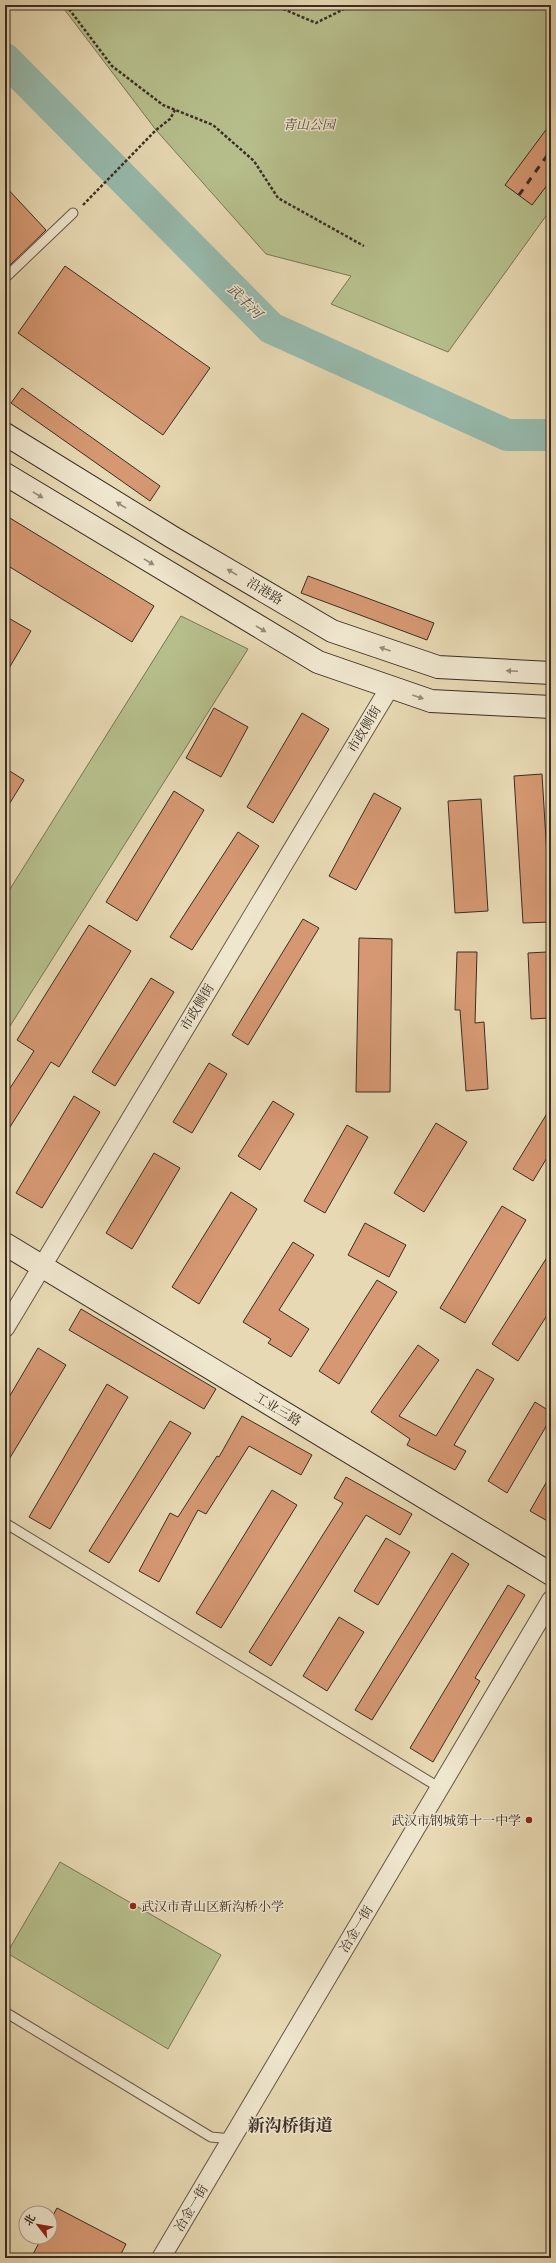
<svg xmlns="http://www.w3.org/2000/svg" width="556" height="2263" viewBox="0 0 556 2263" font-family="'Gentium Book Plus','Noto Serif SC',serif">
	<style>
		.green { fill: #b6bf8c; stroke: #787658 }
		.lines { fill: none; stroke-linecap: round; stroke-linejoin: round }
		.river { stroke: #97baad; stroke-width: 32 }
		.building { fill: #d59872; stroke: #3b2d24 }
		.lane-casing { stroke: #665848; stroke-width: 11 }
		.street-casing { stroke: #665848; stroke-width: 20 }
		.secondary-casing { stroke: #3b2d24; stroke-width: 24 }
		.path { stroke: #3b2d24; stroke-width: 2.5; stroke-dasharray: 3 2; stroke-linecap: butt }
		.lane { stroke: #efe6ce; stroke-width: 9 }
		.street { stroke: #efe6ce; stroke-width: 18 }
		.secondary { stroke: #efe6ce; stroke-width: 22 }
		.rail { stroke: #3b2d24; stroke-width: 3; stroke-dasharray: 7 7; stroke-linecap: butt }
		.oneway { fill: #958a79 }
		.poi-dot { fill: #8f2418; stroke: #efe6ce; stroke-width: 1.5 }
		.labels { text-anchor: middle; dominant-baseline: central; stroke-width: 3; stroke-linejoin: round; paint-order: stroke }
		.park-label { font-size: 13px; font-style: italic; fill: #544a39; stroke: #efe6ce }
		.street-label { font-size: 13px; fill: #3b2d24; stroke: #efe6ce }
		.poi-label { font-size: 13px; fill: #3b2d24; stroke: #efe6ce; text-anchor: end }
		.water-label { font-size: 14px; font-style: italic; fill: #525046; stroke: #efe6ce }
		.district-label { font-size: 17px; font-weight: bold; fill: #3b2d24; stroke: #efe6ce }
	</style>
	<rect width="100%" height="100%" fill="#e7d9b3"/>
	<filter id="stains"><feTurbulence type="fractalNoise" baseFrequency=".005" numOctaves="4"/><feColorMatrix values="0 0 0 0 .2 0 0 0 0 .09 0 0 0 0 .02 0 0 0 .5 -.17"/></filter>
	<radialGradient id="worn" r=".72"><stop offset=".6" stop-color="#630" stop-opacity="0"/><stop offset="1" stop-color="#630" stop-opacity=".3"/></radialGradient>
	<!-- green -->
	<g class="green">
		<polygon points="61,5 551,5 551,209 448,352 331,304 351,276 266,254 156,130"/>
		<polygon points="181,616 248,649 5,1034 5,897"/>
		<polygon points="60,1862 221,1955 168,2049 7,1953"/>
	</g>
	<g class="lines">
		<!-- river -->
		<polyline class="river" points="5,59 271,328 507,435 551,435"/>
	</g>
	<!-- building -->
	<g class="building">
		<polygon points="551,123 551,180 532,205 505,185"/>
		<polygon points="5,186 46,230 5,270"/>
		<polygon points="65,266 210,368 163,435 18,333"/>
		<polygon points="22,388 160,486 150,501 11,403"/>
		<polygon points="5,515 154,606 132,642 5,564"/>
		<polygon points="308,576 434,623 427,640 301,593"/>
		<polygon points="5,616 31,631 5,675"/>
		<polygon points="214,708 248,727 221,777 186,758"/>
		<polygon points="302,713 329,729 273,823 247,807"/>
		<polygon points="5,768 24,780 5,811"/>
		<polygon points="542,774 551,922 523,923 514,776"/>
		<polygon points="174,791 204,810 137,921 106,902"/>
		<polygon points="374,793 401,808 356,890 329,876"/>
		<polygon points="481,799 488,911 455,913 448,801"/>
		<polygon points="238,832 259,846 192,950 170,937"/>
		<polygon points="303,919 319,928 248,1045 232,1035"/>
		<polygon points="89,925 131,951 59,1067 51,1062 5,1135 5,1096 34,1051 17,1040"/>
		<polygon points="359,938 392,939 390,1092 356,1092"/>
		<polygon points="457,952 477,952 475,1023 484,1022 488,1089 466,1091 460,1010 455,1010"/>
		<polygon points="547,952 550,1018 531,1019 528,953"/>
		<polygon points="151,978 174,992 115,1086 92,1072"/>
		<polygon points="209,1063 227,1074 192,1133 173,1122"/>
		<polygon points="74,1096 100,1112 42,1208 16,1193"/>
		<polygon points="273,1101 294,1114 260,1170 238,1156"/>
		<polygon points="551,1107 551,1151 533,1181 513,1169"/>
		<polygon points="436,1123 467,1142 424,1212 394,1193"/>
		<polygon points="347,1125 368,1137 325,1213 304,1201"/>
		<polygon points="154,1153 180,1168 132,1249 106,1233"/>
		<polygon points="231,1192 257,1209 199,1304 172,1287"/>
		<polygon points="502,1206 526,1220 465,1323 440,1308"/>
		<polygon points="365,1223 406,1245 389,1277 348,1255"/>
		<polygon points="293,1242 314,1255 279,1310 309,1329 291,1357 268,1343 271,1339 243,1322"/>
		<polygon points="551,1251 551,1309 518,1361 492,1344"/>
		<polygon points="377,1280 397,1292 339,1384 319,1371"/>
		<polygon points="81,1309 216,1389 204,1409 69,1330"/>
		<polygon points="418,1345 439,1360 399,1416 436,1436 477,1369 494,1379 454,1445 466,1451 455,1470 407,1445 410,1439 371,1412"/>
		<polygon points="38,1348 66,1365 5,1466 5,1404"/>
		<polygon points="107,1384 128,1397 50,1529 29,1517"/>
		<polygon points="535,1402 551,1412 551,1418 507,1493 488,1481"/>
		<polygon points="242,1416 312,1455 301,1475 249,1446 206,1514 198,1510 159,1582 139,1571 170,1513 178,1517 217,1456 219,1457"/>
		<polygon points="170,1421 191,1433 109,1563 89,1551"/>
		<polygon points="551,1474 551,1523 530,1511"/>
		<polygon points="346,1477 412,1514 400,1535 366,1515 271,1666 249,1652 343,1503 334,1498"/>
		<polygon points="272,1490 297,1505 221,1628 196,1613"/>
		<polygon points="386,1538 410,1552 378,1605 354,1591"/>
		<polygon points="452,1553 469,1564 372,1720 355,1710"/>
		<polygon points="508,1585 525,1595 475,1678 480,1681 433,1762 410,1748"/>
		<polygon points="339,1617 364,1632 327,1691 303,1676"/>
		<polygon points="57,2208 126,2244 119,2258 31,2258 42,2237 50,2237 50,2221"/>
	</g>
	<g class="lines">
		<defs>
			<g id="lane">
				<polyline points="5,278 73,213"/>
				<polyline points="5,1523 440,1788"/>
				<polyline points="5,2012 211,2137 232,2139"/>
			</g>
			<g id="street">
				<polyline points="5,1328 390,687"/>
				<polyline points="161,2258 551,1600"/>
			</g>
			<g id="secondary">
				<polyline points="5,434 172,537 332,631 438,667 551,673"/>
				<polyline points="5,474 318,662 431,701 551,707"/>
				<polyline points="5,1244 551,1574"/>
			</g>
		</defs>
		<!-- lane casing -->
		<use href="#lane" class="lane-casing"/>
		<!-- street casing -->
		<use href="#street" class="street-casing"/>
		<!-- secondary casing -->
		<use href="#secondary" class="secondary-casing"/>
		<!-- path -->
		<g class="path">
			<polyline points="66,5 112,66 163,105 213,125 254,161 278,198 364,246"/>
			<polyline points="274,5 316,23 352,5"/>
			<polyline points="83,205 156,130 170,119 175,110"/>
		</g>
		<!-- lane -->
		<use href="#lane" class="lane"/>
		<!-- street -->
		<use href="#street" class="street"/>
		<!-- secondary -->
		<use href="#secondary" class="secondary"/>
		<!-- rail -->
		<polyline class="rail" points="519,195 551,150"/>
	</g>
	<!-- one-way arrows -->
	<defs><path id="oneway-solid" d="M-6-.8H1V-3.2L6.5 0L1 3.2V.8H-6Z"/></defs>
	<g class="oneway">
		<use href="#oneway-solid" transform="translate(38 495) rotate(31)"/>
		<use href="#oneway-solid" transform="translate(121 505) rotate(-148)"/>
		<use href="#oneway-solid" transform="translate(149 562) rotate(31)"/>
		<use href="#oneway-solid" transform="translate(232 572) rotate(-149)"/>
		<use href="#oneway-solid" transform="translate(261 629) rotate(31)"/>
		<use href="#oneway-solid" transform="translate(385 649) rotate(-161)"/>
		<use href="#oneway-solid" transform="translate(512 671) rotate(-177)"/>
		<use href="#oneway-solid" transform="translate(418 697) rotate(19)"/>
	</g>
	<!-- markers -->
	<g class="poi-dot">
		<circle cx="529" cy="1820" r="4"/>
		<circle cx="133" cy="1906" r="4"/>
	</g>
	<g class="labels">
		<!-- park labels -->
		<g class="park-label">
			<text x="309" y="124">青山公园</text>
		</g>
		<!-- street labels -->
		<g class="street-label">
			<text transform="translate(265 591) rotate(31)">沿港路</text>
			<text transform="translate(364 729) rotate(-59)">市政侧街</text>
			<text transform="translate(197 1007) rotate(-59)">市政侧街</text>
			<text transform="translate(278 1409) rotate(31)">工业三路</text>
			<text transform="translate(356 1929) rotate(-59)">冶金一街</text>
			<text transform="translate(191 2208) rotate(-59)">冶金一街</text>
		</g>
		<!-- poi labels -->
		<g class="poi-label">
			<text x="521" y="1820">武汉市钢城第十一中学</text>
			<text x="141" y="1906" text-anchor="start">武汉市青山区新沟桥小学</text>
		</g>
		<!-- water labels -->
		<g class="water-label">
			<text transform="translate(245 301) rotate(45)">武丰河</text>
		</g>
		<!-- district labels -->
		<g class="district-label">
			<text x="290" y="2124">新沟桥街道</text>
		</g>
	</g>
	<!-- margin -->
	<rect width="556" height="2263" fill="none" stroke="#e7d9b3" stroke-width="20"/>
	<rect x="6" y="6" width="544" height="2251" fill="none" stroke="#3b2d24" stroke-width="2"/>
	<rect x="10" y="10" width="536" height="2243" fill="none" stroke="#3b2d24"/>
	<!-- north arrow -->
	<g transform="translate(38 2225) rotate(301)"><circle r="19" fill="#efe6ce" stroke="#a79c8a"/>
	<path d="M0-3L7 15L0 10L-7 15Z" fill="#8f2418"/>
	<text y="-6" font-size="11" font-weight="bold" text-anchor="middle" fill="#3b2d24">北</text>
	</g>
	<rect width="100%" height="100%" filter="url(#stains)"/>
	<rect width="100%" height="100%" fill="url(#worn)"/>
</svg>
